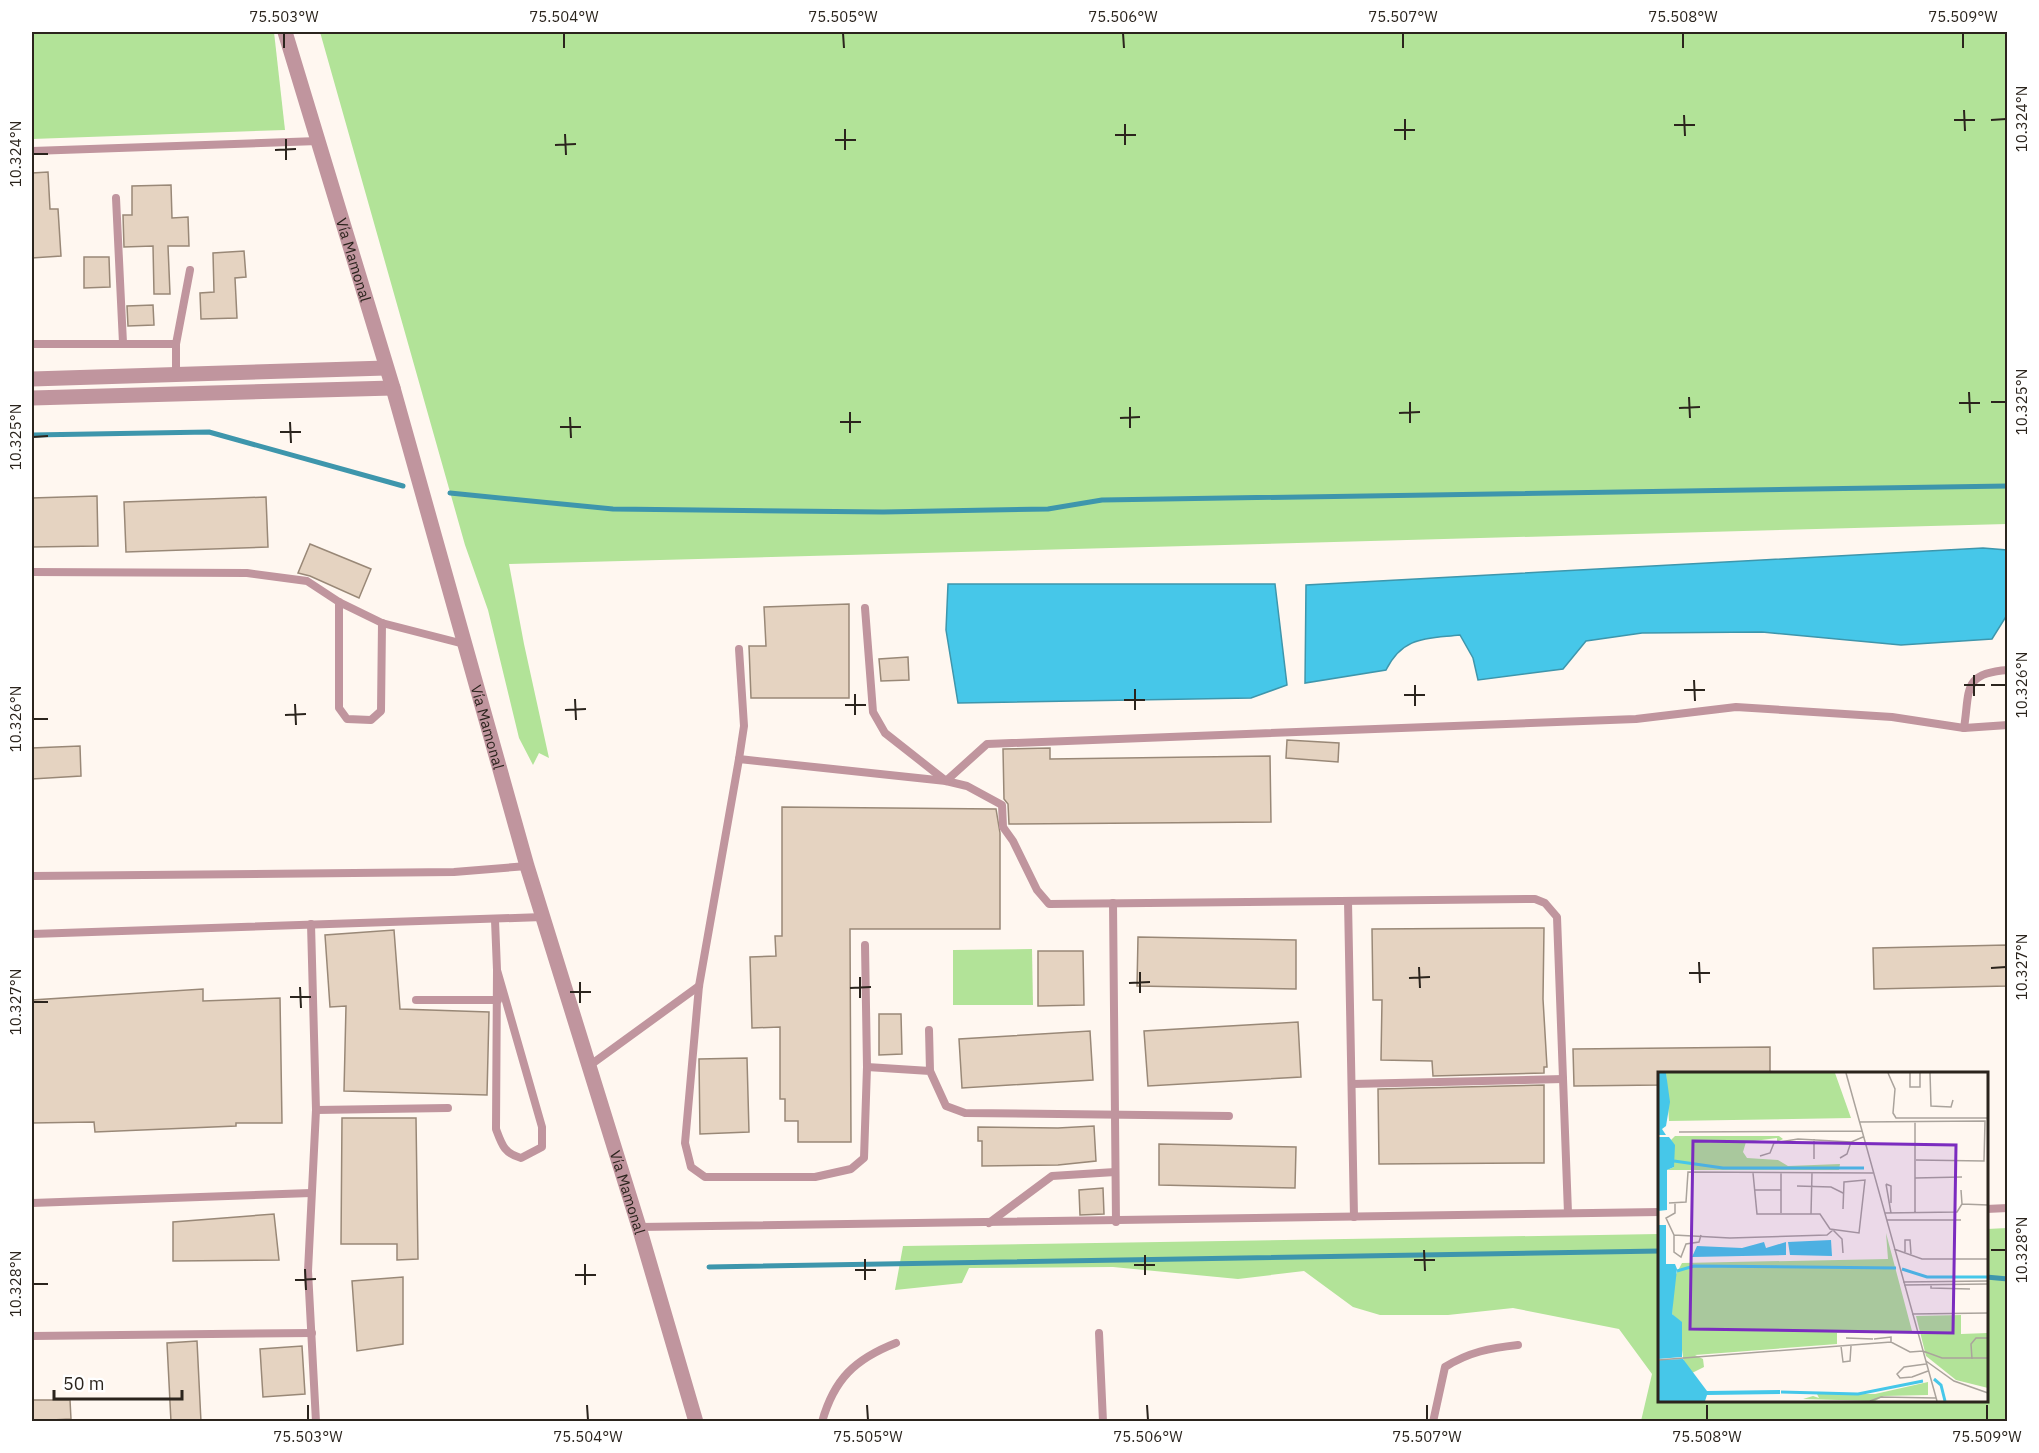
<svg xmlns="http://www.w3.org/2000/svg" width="2039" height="1453" viewBox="0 0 2039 1453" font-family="'IBM Plex Sans',sans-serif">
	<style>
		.green { fill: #b2e398 }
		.water { fill: #46c7e9; stroke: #3e96ac; stroke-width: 1.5 }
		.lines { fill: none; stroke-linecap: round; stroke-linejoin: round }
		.stream { stroke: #3e96ac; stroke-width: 5 }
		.building { fill: #e5d3c1; stroke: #987; stroke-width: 1.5 }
		.service { stroke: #c0959e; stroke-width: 8 }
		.minor { stroke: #c0959e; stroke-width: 15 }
		.tertiary { stroke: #c0959e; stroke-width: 15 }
		.ticks { fill: none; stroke: #2b241d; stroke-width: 2 }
		.labels { text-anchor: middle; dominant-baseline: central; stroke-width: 6; stroke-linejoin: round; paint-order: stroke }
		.street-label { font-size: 15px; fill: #2b241d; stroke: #fff }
		.inset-river { fill: none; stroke: #46c7e9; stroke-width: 3 }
		.inset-road { fill: none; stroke: #aaa39c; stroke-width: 1.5 }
		.view { fill: #7b2cbf; fill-opacity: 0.15; stroke: #7b2cbf; stroke-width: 3 }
		.inset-edge { fill: none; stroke: #2b241d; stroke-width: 3 }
		.neatline { fill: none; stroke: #2b241d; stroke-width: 2 }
		.ticks-label { font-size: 15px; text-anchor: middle; fill: #2b241d }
	</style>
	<rect width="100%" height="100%" fill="#fff7f0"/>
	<!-- green -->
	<g class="green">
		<polygon points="32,32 274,32 285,130 32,139"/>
		<polygon points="320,32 2007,32 2007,524 509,564 524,644 549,758 539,753 533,765 519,738 488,610 465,545"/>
		<polygon points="1032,949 1033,1005 953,1005 953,950"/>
		<polygon points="2007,1228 2007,1421 1641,1421 1652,1374 1619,1329 1513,1308 1448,1315 1380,1315 1353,1307 1304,1271 1238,1279 1113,1267 969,1268 962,1283 895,1290 903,1246 1659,1234 1660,1400 1986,1400 1987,1229"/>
	</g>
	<!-- water -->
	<g class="water">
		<path d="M1983 548 2007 550V615L1992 639 1901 645 1762 632 1642 633 1586 641 1563 669 1478 680 1473 658 1460 635C1426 639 1403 636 1386 670L1305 683 1306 585Z"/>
		<polygon points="948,584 1275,584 1287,685 1251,698 958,703 946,630"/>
	</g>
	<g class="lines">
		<!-- stream -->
		<g class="stream">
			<polyline points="32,435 209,432 403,486"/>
			<polyline points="450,493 613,509 883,512 1048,509 1102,500 2008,486"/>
			<polyline points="709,1267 1660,1251"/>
			<polyline points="1986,1277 2008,1279"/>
		</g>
	</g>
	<!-- building -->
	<g class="building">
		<polygon points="48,172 50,209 58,209 61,256 32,258 32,173"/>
		<polygon points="171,185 172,218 188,217 189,246 168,246 170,294 154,294 153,246 124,247 123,215 132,215 132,186"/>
		<polygon points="244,251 246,277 235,278 237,318 201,319 200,293 214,292 213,253"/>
		<polygon points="84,257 109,257 110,287 84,288"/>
		<polygon points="153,305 154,325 128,326 127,306"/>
		<polygon points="97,496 98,546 32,547 32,498"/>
		<polygon points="266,497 268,547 126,552 124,502"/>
		<polygon points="310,544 371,569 359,598 310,576 298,573"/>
		<polygon points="849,604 849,698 751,698 749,646 766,646 764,607"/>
		<polygon points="908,657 909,680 881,681 879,659"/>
		<polygon points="1287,740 1339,743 1338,762 1286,758"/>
		<polygon points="80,746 81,776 32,779 32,748"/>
		<polygon points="1050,748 1050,759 1270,756 1271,822 1009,824 1008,804 1004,799 1003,749"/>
		<polygon points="782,807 996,809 1000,833 1000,929 850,929 851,1142 798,1142 798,1121 785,1121 785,1099 780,1099 780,1027 752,1028 750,957 776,956 775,936 782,936"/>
		<polygon points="1544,928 1543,999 1547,1067 1544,1067 1544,1073 1433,1076 1432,1061 1381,1060 1382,1000 1373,1000 1372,929"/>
		<polygon points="394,930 400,1009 489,1012 487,1095 344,1091 346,1006 330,1007 325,935"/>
		<polygon points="1138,937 1296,940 1296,989 1137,986"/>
		<polygon points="2007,945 2007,986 1874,989 1873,948"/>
		<polygon points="1038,951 1083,951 1084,1005 1038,1006"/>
		<polygon points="203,989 203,1001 280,998 282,1123 236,1123 236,1126 95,1132 94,1122 32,1123 32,1000"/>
		<polygon points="879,1014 901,1014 902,1054 879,1055"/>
		<polygon points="1298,1022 1301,1077 1148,1086 1144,1031"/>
		<polygon points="1090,1031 1093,1080 962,1088 959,1039"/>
		<polygon points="1770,1047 1770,1074 1659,1074 1659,1085 1574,1086 1573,1049"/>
		<polygon points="747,1058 749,1132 700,1134 699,1059"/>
		<polygon points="1544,1085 1544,1163 1379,1164 1378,1089"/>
		<polygon points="342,1118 416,1118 418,1259 397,1260 397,1244 341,1244"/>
		<polygon points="1094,1126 1096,1161 1058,1165 982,1166 982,1141 978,1141 978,1127 1058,1128"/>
		<polygon points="1159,1144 1296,1147 1295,1188 1159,1185"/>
		<polygon points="1103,1188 1104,1214 1080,1215 1079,1190"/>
		<polygon points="274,1214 279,1260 173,1261 173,1222"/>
		<polygon points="403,1277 403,1344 357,1351 352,1281"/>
		<polygon points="197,1341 201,1422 171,1422 167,1343"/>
		<polygon points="302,1346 305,1394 263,1397 260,1349"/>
		<polygon points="32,1400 70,1400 71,1419 32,1421"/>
	</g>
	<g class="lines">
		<!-- service -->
		<g class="service">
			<polyline points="32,151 318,141"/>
			<polyline points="116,198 123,343"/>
			<polyline points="32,344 176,344 176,375"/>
			<polyline points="176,344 190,270"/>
			<polyline points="32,572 247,573 307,581 339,602 382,623 464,644"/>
			<polyline points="339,602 339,708 347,719 371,720 381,711 382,623"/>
			<polyline points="865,608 873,712 885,733 946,781 987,744 1636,719 1736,707 1892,717 1964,728 2008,725"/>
			<path d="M1964 728C1970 690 1962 673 2008 670"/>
			<polyline points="739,759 744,726 739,649"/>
			<polyline points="32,876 454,872 527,866"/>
			<polyline points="1348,901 1354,1217"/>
			<polyline points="1113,903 1116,1222"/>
			<path d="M495 920 497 970 542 1127V1147L521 1158C504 1153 502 1145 496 1129L497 970"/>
			<polyline points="311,924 316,1110 308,1271 316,1422"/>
			<polyline points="32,934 543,917"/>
			<polyline points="865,945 867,1067 864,1158 851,1169 815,1177 705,1177 691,1167 685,1143 699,986 739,759 946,781 967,786 1002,805 1003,827 1013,841 1037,890 1049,904 1535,899 1545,903 1557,917 1568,1213"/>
			<polyline points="416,1000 498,1000"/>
			<polyline points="929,1030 930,1071"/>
			<polyline points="589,1066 699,986"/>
			<polyline points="867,1067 930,1071 946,1106 965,1113 1229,1116"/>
			<polyline points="1352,1084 1563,1079"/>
			<polyline points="316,1110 448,1108"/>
			<polyline points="32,1203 311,1193"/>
			<polyline points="1986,1209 2008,1208"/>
			<polyline points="989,1223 1052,1176 1115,1172"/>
			<polyline points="639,1227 1660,1212"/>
			<polyline points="1099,1333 1103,1422"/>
			<polyline points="32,1336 312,1333"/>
			<path d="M822 1422C834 1379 855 1359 896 1343"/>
			<path d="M1433 1422 1445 1367C1469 1352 1490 1348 1518 1345"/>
		</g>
		<!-- minor -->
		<g class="minor">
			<polyline points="32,379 386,368"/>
			<polyline points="32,398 393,388"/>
		</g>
		<!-- tertiary -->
		<path class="tertiary" id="s1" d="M285 32 393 388 527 866 639 1227 696 1422"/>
	</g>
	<!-- ticks -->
	<path class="ticks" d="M284 33V48M564 33V48M843 33 844 48M1123 33 1124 48M1403 33V48M1683 33V48M1963 33V48M1964 110 1965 131M1684 115 1685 136M1405 119V140M1954 120H1975M1991 120 2006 119M1125 124V145M1674 125H1695M845 129V150M1394 130H1415M565 134 566 155M1115 135H1136M286 139V160M835 140H856M555 145 576 144M275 150 296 149M33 154H48M1969 392 1970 413M1689 397 1690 418M1410 402V423M1991 402H2006M1959 403H1980M1130 407V428M1679 408 1700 407M850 412V433M1399 413 1420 412M570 417 571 438M1120 418 1140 417M290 422 291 443M840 422H861M560 427H581M280 432H301M33 437 48 436M1974 675V696M1694 680 1695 701M1415 685V706M1964 685H1985M1991 685H2006M1135 689V710M1684 690H1705M855 694V715M1404 695H1425M575 699 576 720M1124 700H1145M295 704 296 725M845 705H866M565 710 586 709M285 715 306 714M33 719H48M1699 962 1700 983M1419 967 1420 988M1991 968 2006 967M1140 972V993M1689 973H1710M860 977V998M1409 978 1430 977M580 982V1003M1129 983 1150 982M300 987 301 1008M850 988 871 987M570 992H591M290 997H311M33 1002H48M1424 1250 1425 1271M1991 1250H2006M1145 1255V1275M865 1259V1280M1414 1260H1435M585 1264V1285M1134 1265H1155M305 1269 306 1290M855 1270H876M575 1275H596M295 1280 316 1279M33 1284H48M308 1405V1420M587 1405 588 1420M867 1405 868 1420M1147 1405 1148 1420M1427 1405V1420M1707 1405V1420M1987 1405V1420"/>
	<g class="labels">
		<!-- street labels -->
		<g class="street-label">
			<text stroke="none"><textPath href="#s1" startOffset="238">Vía Mamonal</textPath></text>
			<text stroke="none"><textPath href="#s1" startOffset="724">Vía Mamonal</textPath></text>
			<text stroke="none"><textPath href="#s1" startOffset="1210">Vía Mamonal</textPath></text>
		</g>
	</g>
	<!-- overview -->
	<g transform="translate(1658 1072)">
		<rect width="330" height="330" fill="#fff7f0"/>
		<path d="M8 1H177L193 46 11 49ZM17 64H121L125 67 119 70V66L88 70 85 80 89 86 120 88 130 94 182 92 181 98H9L16 95 13 68ZM228 161 254 259 179 261V272L37 283 45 287 46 295 34 301 26 292 20 249 14 242 15 208 24 191 230 187ZM303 243V262L330 261V316L298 308 268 284 258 244ZM270 310V323L226 324 217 329 145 327 155 324 161 326 159 322H217Z" fill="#b2e398"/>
		<path d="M0 1H8L12 30 8 54 4 57 8 63H0ZM0 65H11L17 73 16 95 9 98V138L0 139ZM0 153H8V192H17L19 197 14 242 24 250V285L0 287ZM173 168 174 184 132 183 130 170ZM106 170 108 176 128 170V183L34 185 39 174 84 176ZM25 287 49 319 122 318V322L49 323 47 329H0V288Z" fill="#46c7e9"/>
		<path class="inset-river" d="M16 89 65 96H206M244 197 269 205H330M19 199 36 194 238 196M276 307 283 313 287 329M123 320 200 322 265 309"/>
		<path class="inset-road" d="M188 1 279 329M230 1 237 17 235 41 238 46H330M252 1V15H262V1M272 1 273 34 293 35 295 28M201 50 327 49 326 89 258 88M257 50V141M21 60 204 59M156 67V87M102 84 112 81 116 71 140 67 193 70M182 86 189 82 193 70 205 65M95 101 99 142H162L172 157 201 161 207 108 186 110 185 137M123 101V141M257 106 304 105M228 112 233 141M228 112 233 114V131M139 114 173 115 185 121M96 118H123M11 131 28 130 30 100 215 101M17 131V141L8 146 16 163 72 166 169 163 175 158 184 167 185 181M304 132 330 133M227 141 299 140 304 132 303 118M153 142 154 101M229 148H303M16 163V180L23 185 28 172 41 170 43 163M236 177 264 187H330M247 180V168H252L253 182M245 210 330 209M273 212V216L312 217M246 213 330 212M254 242 330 241M188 266 215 267M216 267 233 265V270M183 274 185 290 192 289 193 274M314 287 313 272 318 266H330M0 288 233 270 252 280 265 279 284 286H330M268 289 296 309 330 321M268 292 246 295 239 302 242 306 254 305 270 299M212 329 223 325 278 326"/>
		<path class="view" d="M35 69 298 73 295 261 32 257Z"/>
		<rect width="330" height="330" class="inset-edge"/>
	</g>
	<!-- border -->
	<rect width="2039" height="1453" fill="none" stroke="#ffffff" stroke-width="66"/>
	<!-- scale -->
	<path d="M54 1390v9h128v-9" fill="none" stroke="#2b241d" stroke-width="3"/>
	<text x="63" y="1390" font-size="18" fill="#2b241d" stroke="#ffffff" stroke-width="4.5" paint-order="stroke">50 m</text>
	<rect x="33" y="33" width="1973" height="1387" class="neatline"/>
	<g class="ticks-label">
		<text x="284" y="22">75.503°W</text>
		<text x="564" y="22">75.504°W</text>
		<text x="843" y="22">75.505°W</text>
		<text x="1123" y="22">75.506°W</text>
		<text x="1403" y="22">75.507°W</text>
		<text x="1683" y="22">75.508°W</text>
		<text x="1963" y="22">75.509°W</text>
		<text transform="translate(2022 119) rotate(-90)" y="5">10.324°N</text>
		<text transform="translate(16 154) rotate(-90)" y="5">10.324°N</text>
		<text transform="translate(2022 402) rotate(-90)" y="5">10.325°N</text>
		<text transform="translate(16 437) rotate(-90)" y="5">10.325°N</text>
		<text transform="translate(2022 685) rotate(-90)" y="5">10.326°N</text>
		<text transform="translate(16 719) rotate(-90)" y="5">10.326°N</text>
		<text transform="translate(2022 967) rotate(-90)" y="5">10.327°N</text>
		<text transform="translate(16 1002) rotate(-90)" y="5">10.327°N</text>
		<text transform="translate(2022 1250) rotate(-90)" y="5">10.328°N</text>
		<text transform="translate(16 1284) rotate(-90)" y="5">10.328°N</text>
		<text x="308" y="1442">75.503°W</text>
		<text x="588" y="1442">75.504°W</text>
		<text x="868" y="1442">75.505°W</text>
		<text x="1148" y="1442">75.506°W</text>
		<text x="1427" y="1442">75.507°W</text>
		<text x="1707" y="1442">75.508°W</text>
		<text x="1987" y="1442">75.509°W</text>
	</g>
</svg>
